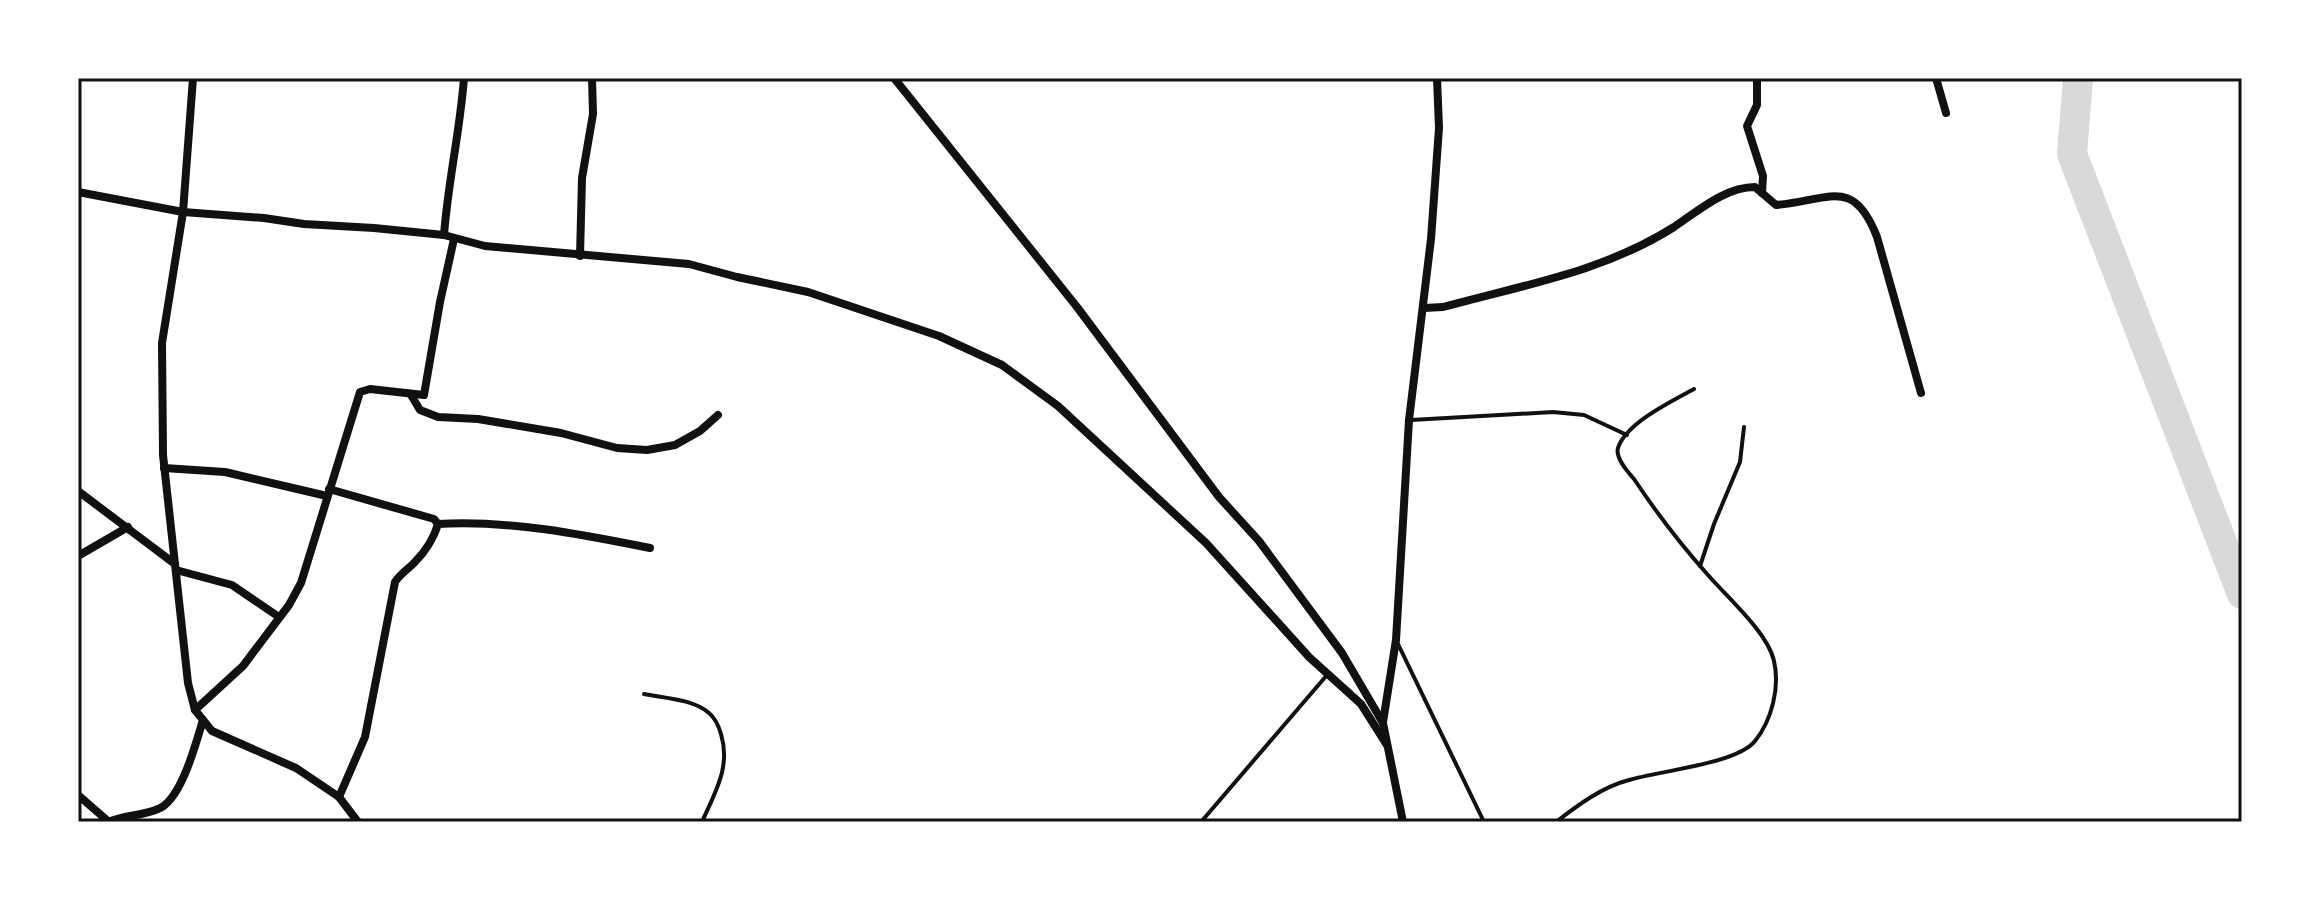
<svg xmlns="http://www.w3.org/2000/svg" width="2320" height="900" viewBox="0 0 2320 900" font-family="'Golos Text',sans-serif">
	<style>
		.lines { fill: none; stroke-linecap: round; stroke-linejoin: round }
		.river { stroke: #d9d9d9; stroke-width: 30 }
		.service { stroke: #111; stroke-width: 4 }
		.minor { stroke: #111; stroke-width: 8 }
		.neatline { fill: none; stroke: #111; stroke-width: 3 }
	</style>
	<rect width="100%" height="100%" fill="#fff"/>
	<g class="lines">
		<!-- river -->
		<polyline class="river" points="2078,78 2072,154 2242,594"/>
		<!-- service -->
		<g class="service">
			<polyline points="1411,420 1553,412 1584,415 1627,435"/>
			<polyline points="1700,566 1714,524 1740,462 1744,427"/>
			<polyline points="1398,644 1484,822"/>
			<path d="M644 694C664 698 693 699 709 713 715 718 719 727 721 734 731 767 715 792 702 822"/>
			<polyline points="1201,822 1327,675"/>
			<path d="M1556 822C1578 805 1602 787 1629 780 1658 771 1737 764 1755 741 1772 720 1780 687 1774 661 1768 633 1727 597 1708 575 1682 546 1656 512 1634 479 1628 472 1615 458 1618 448 1626 423 1672 401 1694 389"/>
		</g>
		<!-- minor -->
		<g class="minor">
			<polyline points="193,78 183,212 162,343 163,455 188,683 195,710 212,731 296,768 339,797 358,822"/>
			<polyline points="894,78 1077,307 1219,497 1259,541 1342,653 1383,723 1403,822"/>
			<polyline points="1757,78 1757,105 1747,126 1763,176 1762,193"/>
			<polyline points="1936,78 1946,113"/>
			<polyline points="78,192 183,212 264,218 304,224 374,228 444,235 485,246 689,264 737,277 808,292 939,336 1002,365 1058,406 1206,543 1309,657 1361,704 1387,745"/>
			<path d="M444 235C448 182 460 131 464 78"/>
			<polyline points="580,256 582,178 593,114 592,78"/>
			<path d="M1424 308 1443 307C1523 285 1603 272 1674 227 1698 211 1725 187 1755 187L1776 205C1828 201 1853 175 1877 237L1921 393"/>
			<polyline points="411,395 420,410 438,417 478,419 561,433 617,448 647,450 675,445 700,431 718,415"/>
			<polyline points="164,468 225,472 327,496"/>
			<path d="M329 489 434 519 438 524C434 538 424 553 414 563 407 570 400 574 395 582L365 737 339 797"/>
			<polyline points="78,491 175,564"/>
			<path d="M438 524C510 520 580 534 650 548"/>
			<polyline points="78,556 128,527"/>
			<polyline points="176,570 232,585 279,617"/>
			<polyline points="195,710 243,666 289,605 301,583 360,392 370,389 424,395 440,302 454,239"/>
			<polyline points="1383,722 1396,640 1409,420 1431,239 1439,128 1437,78"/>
			<polyline points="78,795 109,822"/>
			<path d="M108 822C125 815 142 816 158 809 181 801 196 743 203 720"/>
		</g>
	</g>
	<!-- border -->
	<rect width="2320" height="900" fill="none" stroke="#ffffff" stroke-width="160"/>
	<rect x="80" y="80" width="2160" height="740" class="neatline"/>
</svg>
